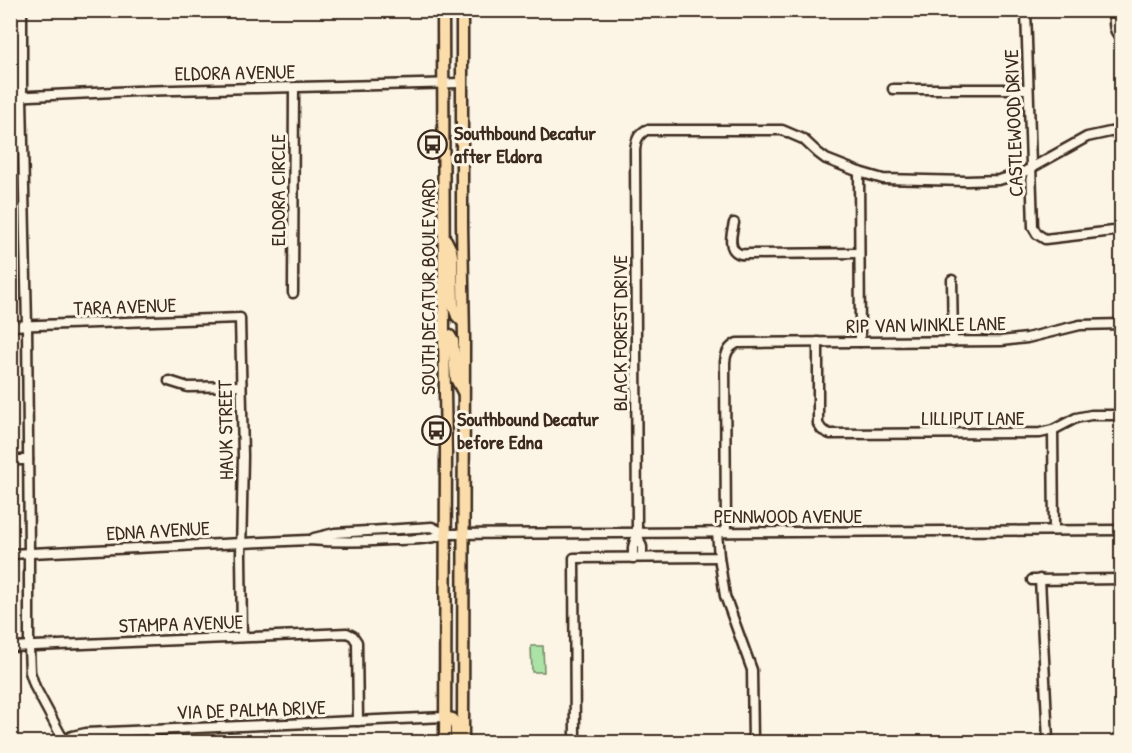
<svg xmlns="http://www.w3.org/2000/svg" width="1132" height="753" viewBox="0 0 1132 753" font-family="'Patrick Hand',sans-serif">
	<style>
		.pitch { fill: #abe3a7; stroke: #738662; stroke-width: 1.5 }
		.lines { fill: none; stroke-linecap: round; stroke-linejoin: round }
		.minor-casing { stroke: #3b2a1e; stroke-width: 13 }
		.major-casing { stroke: #3b2a1e; stroke-width: 15 }
		.minor { stroke: #fcf5e5; stroke-width: 8 }
		.major { stroke: #faddab; stroke-width: 10 }
		.labels { text-anchor: middle; dominant-baseline: central; stroke-width: 6; stroke-linejoin: round; paint-order: stroke }
		.street-label { font-size: 20px; fill: #3b2a1e; stroke: #fcf5e5 }
		.poi-label { font-size: 20px; font-weight: bold; fill: #3b2a1e; stroke: #fcf5e5; text-anchor: start }
	</style>
	<rect width="100%" height="100%" fill="#fcf5e5"/>
	<filter id="ink" filterUnits="userSpaceOnUse"><feTurbulence type="fractalNoise" baseFrequency=".0167" numOctaves="2"/><feDisplacementMap in="SourceGraphic" scale="12" xChannelSelector="R" yChannelSelector="G"/><feConvolveMatrix kernelMatrix="1 2 1 2 8 2 1 2 1" color-interpolation-filters="sRGB"/></filter>
	<g filter="url(#ink)">
		<!-- pitch -->
		<polygon class="pitch" points="531,646 543,646 544,672 532,672"/>
		<g class="lines">
			<defs>
				<g id="minor">
					<polyline points="22,10 22,97 27,326 29,553 29,647 30,672 35,687 64,741"/>
					<polyline points="1026,10 1033,227 1037,234 1045,239 1122,230"/>
					<path d="M1114 10C1114 21 1112 32 1122 38"/>
					<polyline points="893,89 1028,89"/>
					<polyline points="10,97 135,91 461,83"/>
					<polyline points="859,172 860,342"/>
					<path d="M734 223C732 232 727 248 738 253 741 255 745 254 749 254L859 253"/>
					<polyline points="952,280 953,342"/>
					<polyline points="293,293 294,88"/>
					<polyline points="10,326 240,318 243,456 241,555 242,637"/>
					<polyline points="818,342 818,424 822,430 830,434 1040,433 1053,430 1076,418 1091,415 1122,415"/>
					<polyline points="169,381 188,387 241,386"/>
					<polyline points="1053,430 1054,530"/>
					<polyline points="10,460 28,460"/>
					<path d="M726 532 725 362C726 353 728 348 737 343L1001 341 1027 338 1080 325 1122 324"/>
					<polyline points="637,533 642,547 642,557"/>
					<polyline points="314,538 335,533 432,527 446,534"/>
					<path d="M10 554 308 540C335 542 362 542 389 540 408 540 427 540 446 534L1122 530"/>
					<polyline points="719,557 725,596 752,670 753,742"/>
					<path d="M633 558V547L637 533 635 150C636 140 638 135 646 130H782L803 139 818 153 826 159 859 172 883 179 967 181 999 180 1022 173 1087 137 1110 132 1122 131"/>
					<polyline points="1040,579 1048,740 1050,742"/>
					<polyline points="1032,580 1122,579"/>
					<polyline points="10,647 347,633 353,636 357,642 358,721"/>
					<polyline points="151,730 151,742"/>
					<polyline points="61,742 72,736 86,733 445,717"/>
					<polyline points="575,742 574,558 719,557 717,532"/>
				</g>
				<g id="major">
					<polyline points="443,10 444,337 446,449 445,742"/>
					<polyline points="462,10 462,224 464,339 463,742"/>
					<polyline points="446,240 451,250 452,256 453,305 457,316 463,322"/>
					<polyline points="444,334 450,336 453,341 456,379 463,392"/>
					<polyline points="445,717 453,719 456,728 456,742"/>
				</g>
			</defs>
			<!-- minor casing -->
			<use href="#minor" class="minor-casing"/>
			<!-- major casing -->
			<use href="#major" class="major-casing"/>
			<!-- minor -->
			<use href="#minor" class="minor"/>
			<!-- major -->
			<use href="#major" class="major"/>
		</g>
	</g>
	<!-- icons -->
	<defs>
		<symbol id="bus-ring" viewBox="-11 -11 22 22"><circle r="9.5" fill="#fcf5e5" stroke="#3b2a1e" stroke-width="1.5"/><path d="M-5-6H5V4H4V6H2V4H-2V6H-4V4H-5ZM-3.5-4V0h7V-4ZM-3.5 1.2v1.5H-2V1.2ZM2 1.2v1.5H3.5V1.2Z" fill="#3b2a1e"/></symbol>
	</defs>
	<g fill-rule="evenodd">
		<use href="#bus-ring" x="416" y="128" width="33" height="33"/>
		<use href="#bus-ring" x="420" y="414" width="33" height="33"/>
	</g>
	<g class="labels">
		<!-- street labels -->
		<g class="street-label">
			<text transform="translate(235 72) rotate(-1)">ELDORA AVENUE</text>
			<text transform="translate(1013 123) rotate(-92)">CASTLEWOOD DRIVE</text>
			<text transform="translate(277 190) rotate(-90)">ELDORA CIRCLE</text>
			<text transform="translate(427 287) rotate(-90)">SOUTH DECATUR BOULEVARD</text>
			<text transform="translate(125 306) rotate(-2)">TARA AVENUE</text>
			<text transform="translate(926 324) rotate(-1)">RIP VAN WINKLE LANE</text>
			<text transform="translate(619 333) rotate(-90)">BLACK FOREST DRIVE</text>
			<text x="973" y="417">LILLIPUT LANE</text>
			<text transform="translate(225 430) rotate(-91)">HAUK STREET</text>
			<text x="788" y="515">PENNWOOD AVENUE</text>
			<text transform="translate(158 530) rotate(-3)">EDNA AVENUE</text>
			<text transform="translate(181 623) rotate(-2)">STAMPA AVENUE</text>
			<text transform="translate(251 709) rotate(-2)">VIA DE PALMA DRIVE</text>
		</g>
		<!-- poi labels -->
		<g class="poi-label">
			<text x="454" y="132">Southbound Decatur<tspan x="454" dy="23">after Eldora</tspan></text>
			<text x="457" y="418">Southbound Decatur<tspan x="457" dy="23">before Edna</tspan></text>
		</g>
	</g>
	<!-- margin -->
	<rect width="1132" height="753" fill="none" stroke="#fcf5e5" stroke-width="36"/>
	<rect x="18" y="18" width="1096" height="717" fill="none" stroke="#3b2a1e" stroke-width="2" filter="url(#ink)"/>
</svg>
